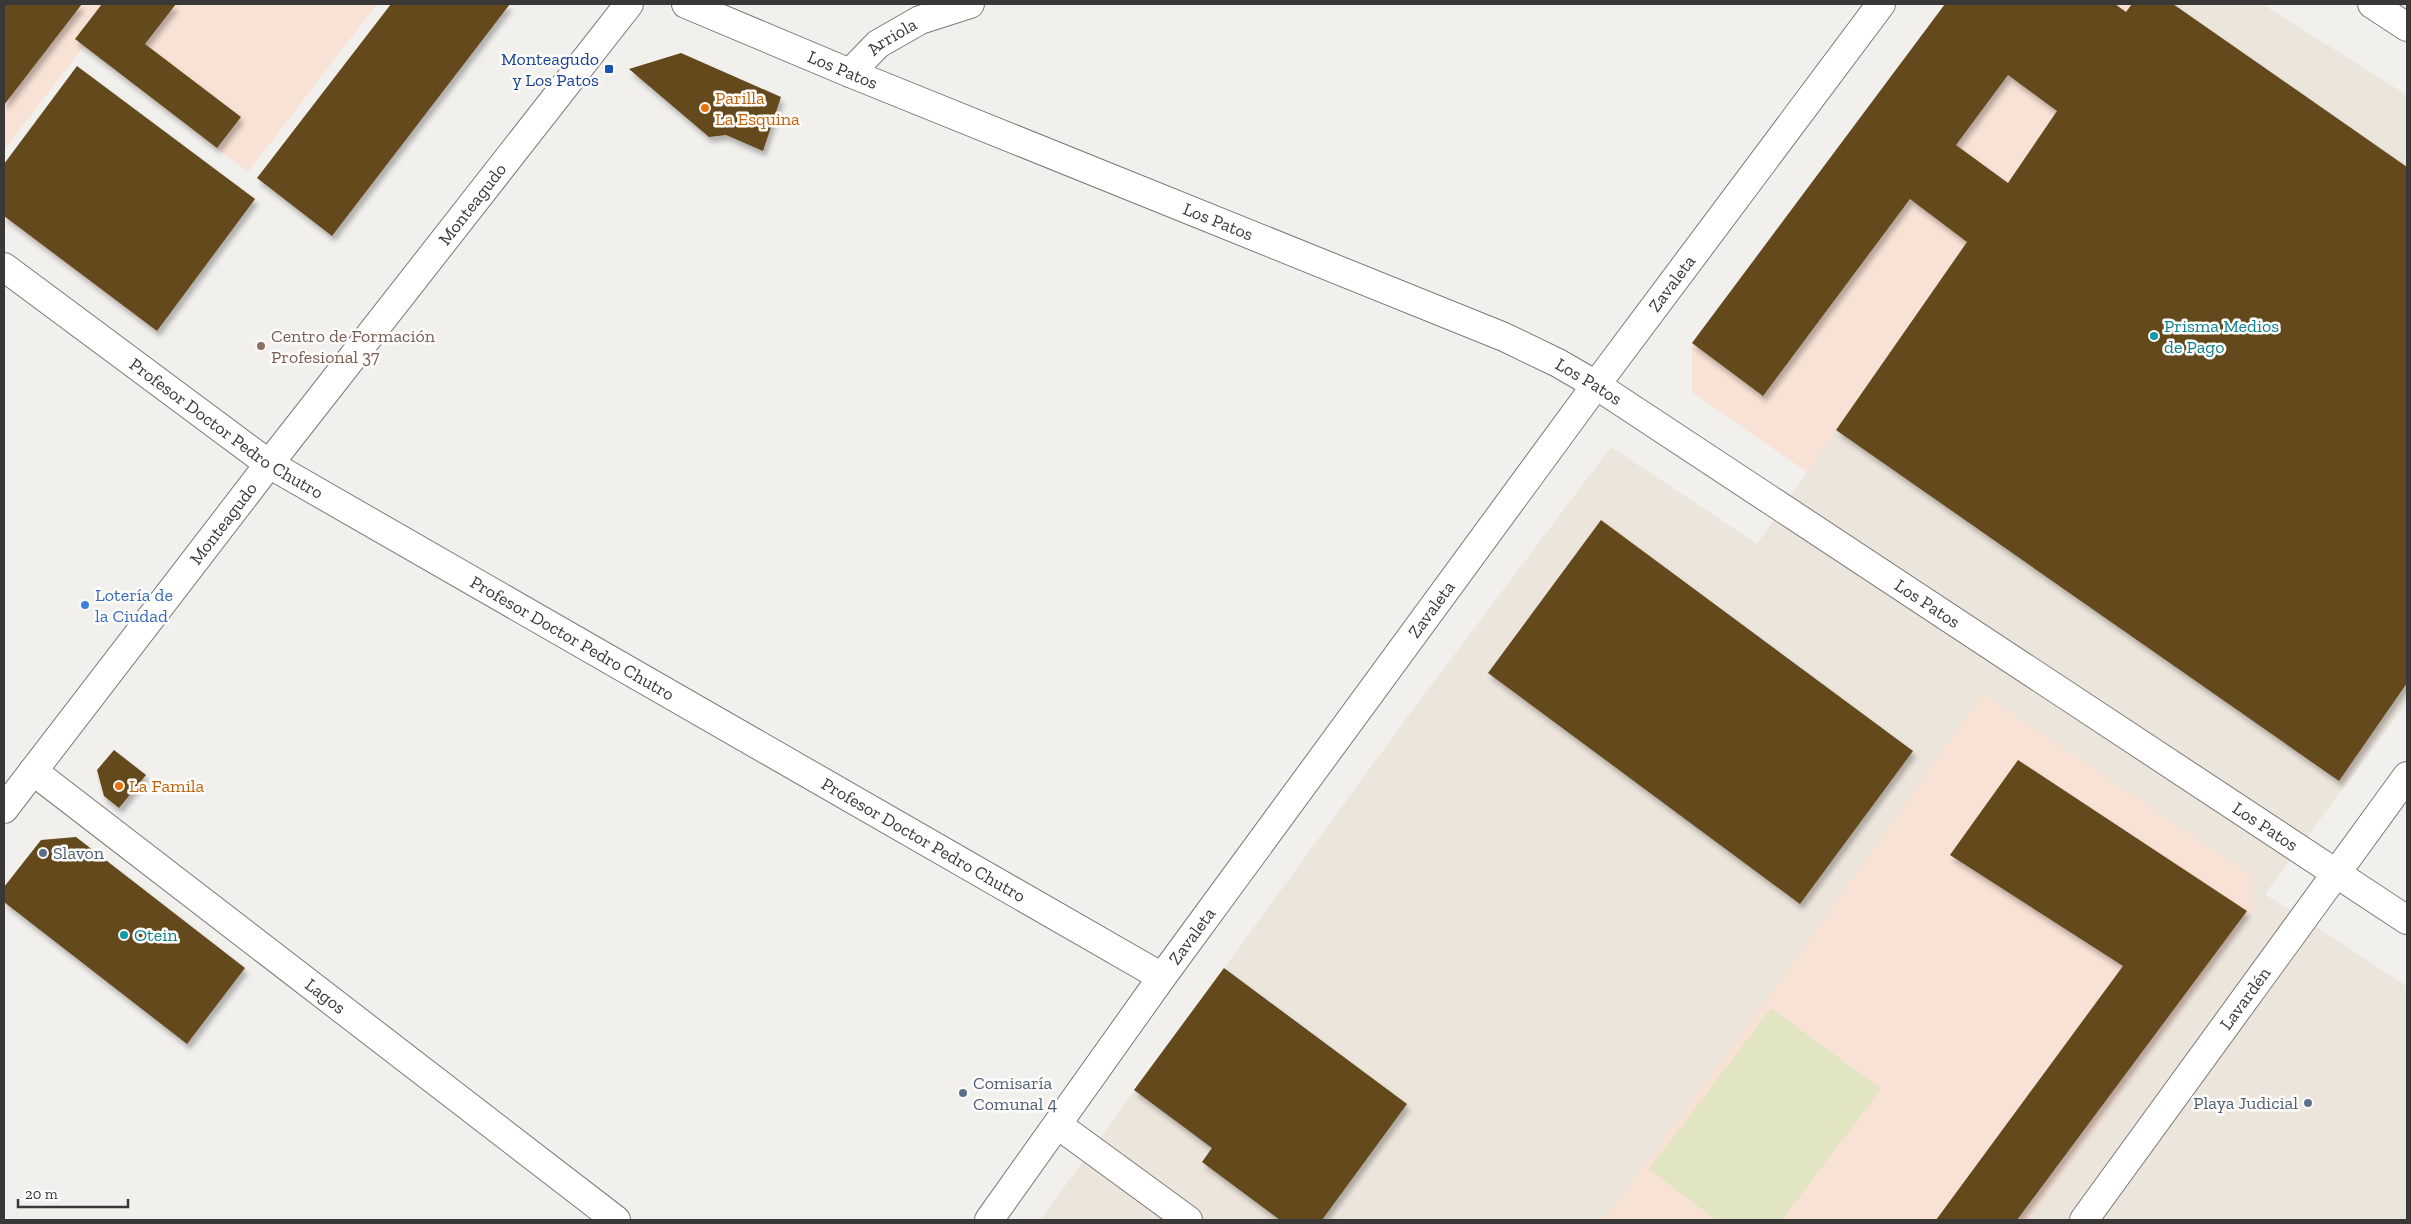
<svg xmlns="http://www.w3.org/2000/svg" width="2411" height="1224" viewBox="0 0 2411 1224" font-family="'Zilla Slab',serif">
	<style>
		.built { fill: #ece5dc }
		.education { fill: #f8e1d5 }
		.green { fill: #e1e5c1 }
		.building { fill: #63491f; fill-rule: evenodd; filter: url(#shadow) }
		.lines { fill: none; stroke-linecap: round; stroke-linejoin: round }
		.minor-casing { stroke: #7c7a77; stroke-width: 30 }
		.minor { stroke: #fff; stroke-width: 28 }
		.transit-dot { fill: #1a4fb4; stroke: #fffdfb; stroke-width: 2 }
		.food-dot { fill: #e8710a; stroke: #fffdfb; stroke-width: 2 }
		.culture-dot { fill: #0f9aa8; stroke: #fffdfb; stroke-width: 2 }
		.education-dot { fill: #8d6e63; stroke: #fffdfb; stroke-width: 2 }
		.shop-dot { fill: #3f7fe0; stroke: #fffdfb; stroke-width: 2 }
		.service-dot { fill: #5c6f8a; stroke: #fffdfb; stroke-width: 2 }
		.labels { text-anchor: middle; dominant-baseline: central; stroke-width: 5; stroke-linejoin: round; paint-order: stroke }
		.street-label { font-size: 18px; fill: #393836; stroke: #fffdfb }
		.transit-label { font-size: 18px; fill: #164399; stroke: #fffdfb; text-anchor: end }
		.food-label { font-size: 18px; fill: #c56008; stroke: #fffdfb; text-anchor: start }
		.culture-label { font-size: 18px; fill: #0d838f; stroke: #fffdfb; text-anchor: start }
		.education-label { font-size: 18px; fill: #785e54; stroke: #fffdfb; text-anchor: start }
		.shop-label { font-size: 18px; fill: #366cbe; stroke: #fffdfb; text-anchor: start }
		.service-label { font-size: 18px; fill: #4e5e75; stroke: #fffdfb; text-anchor: start }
	</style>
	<defs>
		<filter id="shadow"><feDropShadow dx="3" dy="5.5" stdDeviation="2.5" flood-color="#0004"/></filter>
	</defs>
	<rect width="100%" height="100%" fill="#f2f0ed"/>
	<!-- built -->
	<polygon class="built" points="2132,4 2262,4 2407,95 2407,702 2265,894 2407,986 2407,1220 1040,1220 1411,712 1611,447 1757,544"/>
	<!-- education -->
	<g class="education">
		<polygon points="4,4 377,4 248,172 84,46 4,150"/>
		<polygon points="1945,4 2132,4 1807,472 1692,392 1692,343"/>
		<polygon points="1983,694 2252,876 2254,907 2029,1220 1604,1220 1779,983"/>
	</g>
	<!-- green -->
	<polygon class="green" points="1771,1008 1881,1089 1782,1220 1716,1220 1649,1169"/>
	<!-- building -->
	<g class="building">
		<polygon points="4,4 82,4 4,105"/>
		<polygon points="102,4 176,4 145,44 241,117 217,148 75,39"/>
		<polygon points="391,4 510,4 332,236 257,178"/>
		<path d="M1945 4H2115L2126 12 2132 4H2173L2407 167V683L2339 781 1836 430 1967 242 1910 199 1763 396 1692 343ZM2008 75 2057 111 2008 183 1956 145Z"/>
		<polygon points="681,53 781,97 763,151 726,135 709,137 629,69"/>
		<polygon points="77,66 255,199 157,331 4,216 4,164"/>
		<polygon points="1601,520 1913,751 1800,904 1488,673"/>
		<polygon points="114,750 146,775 119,808 104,796 97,770"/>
		<polygon points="2018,760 2247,911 2017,1220 1936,1220 2123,966 1950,855"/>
		<polygon points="76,837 245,968 187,1044 4,902 4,887 41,840"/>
		<polygon points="1224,968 1407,1104 1322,1220 1280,1220 1202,1162 1212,1148 1134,1090"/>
	</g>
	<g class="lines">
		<defs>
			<g id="minor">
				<path id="s1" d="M686 4 850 73 1504 337 1558 363 1596 385 2407 920"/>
				<polyline points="2372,4 2407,27"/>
				<path id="s2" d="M850 73 878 44 920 20 970 4"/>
				<path id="s3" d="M4 267 269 464 1162 977"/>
				<path id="s4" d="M33 771 616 1220"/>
				<path id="s5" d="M4 809 269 464 629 4"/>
				<polyline points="1058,1125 1188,1220"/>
				<path id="s6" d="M989 1220 1162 977 1596 385 1881 4"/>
				<path id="s7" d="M2084 1220 2407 776"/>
			</g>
		</defs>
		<!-- minor casing -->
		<use href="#minor" class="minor-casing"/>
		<!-- minor -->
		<use href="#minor" class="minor"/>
	</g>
	<!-- markers -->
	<rect class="transit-dot" x="604" y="64" width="10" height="10" rx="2.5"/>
	<g class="food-dot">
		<circle cx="705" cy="108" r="5"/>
		<circle cx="119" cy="786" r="5"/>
	</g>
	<g class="culture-dot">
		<circle cx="2154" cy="336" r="5"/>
		<circle cx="124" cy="935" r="5"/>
	</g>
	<circle class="education-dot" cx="261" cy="346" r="5"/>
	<circle class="shop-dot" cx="85" cy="605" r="5"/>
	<g class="service-dot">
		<circle cx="43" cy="853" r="5"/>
		<circle cx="963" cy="1093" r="5"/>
		<circle cx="2308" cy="1103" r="5"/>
	</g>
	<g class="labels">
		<!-- street labels -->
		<g class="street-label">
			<text stroke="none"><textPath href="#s2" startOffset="56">Arriola</textPath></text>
			<text stroke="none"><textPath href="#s1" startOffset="170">Los Patos</textPath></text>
			<text stroke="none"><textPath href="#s5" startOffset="765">Monteagudo</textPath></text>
			<text stroke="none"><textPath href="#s1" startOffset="575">Los Patos</textPath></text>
			<text stroke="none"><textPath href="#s6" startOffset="1159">Zavaleta</textPath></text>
			<text stroke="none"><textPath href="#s1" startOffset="979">Los Patos</textPath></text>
			<text stroke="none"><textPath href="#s3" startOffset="275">Profesor Doctor Pedro Chutro</textPath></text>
			<text stroke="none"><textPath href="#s5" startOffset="360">Monteagudo</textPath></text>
			<text stroke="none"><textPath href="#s1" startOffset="1384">Los Patos</textPath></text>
			<text stroke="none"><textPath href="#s6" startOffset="754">Zavaleta</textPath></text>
			<text stroke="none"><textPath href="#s3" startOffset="680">Profesor Doctor Pedro Chutro</textPath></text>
			<text stroke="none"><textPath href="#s1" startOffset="1789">Los Patos</textPath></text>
			<text stroke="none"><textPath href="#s3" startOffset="1085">Profesor Doctor Pedro Chutro</textPath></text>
			<text stroke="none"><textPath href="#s6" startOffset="349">Zavaleta</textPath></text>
			<text stroke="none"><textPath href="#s4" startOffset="369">Lagos</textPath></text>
			<text stroke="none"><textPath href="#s7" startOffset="274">Lavardén</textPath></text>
		</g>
		<!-- transit labels -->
		<g class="transit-label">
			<text x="599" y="59">Monteagudo<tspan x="599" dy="21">y Los Patos</tspan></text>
		</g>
		<!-- food labels -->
		<g class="food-label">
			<text x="715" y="98">Parilla<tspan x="715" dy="21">La Esquina</tspan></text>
			<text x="129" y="786">La Famila</text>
		</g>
		<!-- culture labels -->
		<g class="culture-label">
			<text x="2164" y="326">Prisma Medios<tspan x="2164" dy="21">de Pago</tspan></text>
			<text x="134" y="935">Otein</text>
		</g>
		<!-- education labels -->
		<g class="education-label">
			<text x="271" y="336">Centro de Formación<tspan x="271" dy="21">Profesional 37</tspan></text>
		</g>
		<!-- shop labels -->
		<g class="shop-label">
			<text x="95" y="595">Lotería de<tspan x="95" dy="21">la Ciudad</tspan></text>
		</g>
		<!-- service labels -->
		<g class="service-label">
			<text x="53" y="853">Slavon</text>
			<text x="973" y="1083">Comisaría<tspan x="973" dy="21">Comunal 4</tspan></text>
			<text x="2298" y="1103" text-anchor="end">Playa Judicial</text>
		</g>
	</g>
	<!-- border -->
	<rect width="2411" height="1224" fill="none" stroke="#393836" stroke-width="10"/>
	<!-- scale -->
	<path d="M18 1199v8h110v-8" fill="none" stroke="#393836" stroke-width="2.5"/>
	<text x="25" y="1199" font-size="15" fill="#393836" stroke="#fffdfb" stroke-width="4" paint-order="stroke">20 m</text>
</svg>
